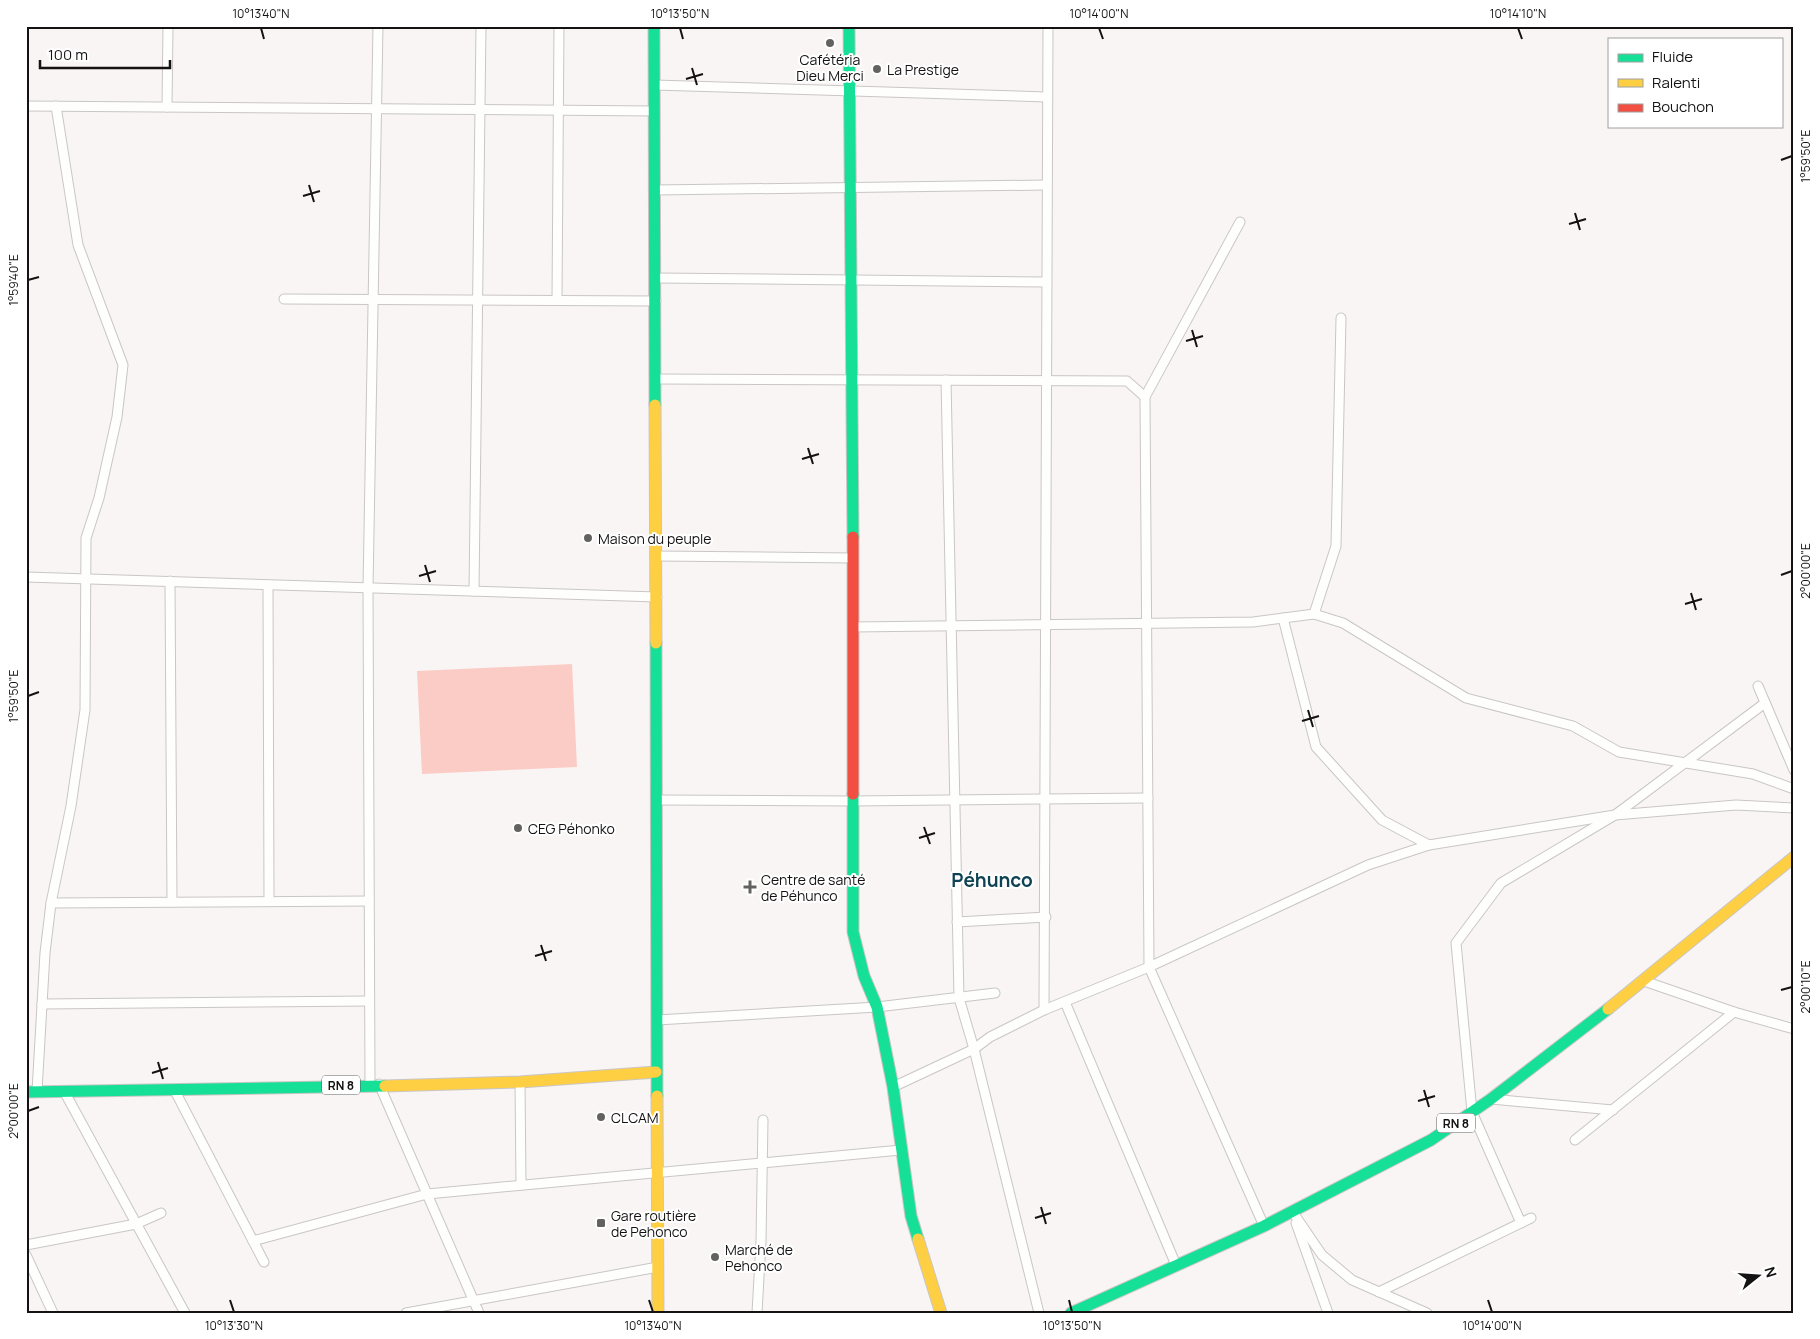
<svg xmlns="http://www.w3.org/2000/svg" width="1820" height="1339" viewBox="0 0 1820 1339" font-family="Manrope,sans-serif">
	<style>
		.park { fill: #fbccc6 }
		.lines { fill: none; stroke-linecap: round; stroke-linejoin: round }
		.street-casing { stroke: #c9c6c5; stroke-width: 11 }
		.fast-casing { stroke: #c9c6c5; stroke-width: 13 }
		.slow-casing { stroke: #c9c6c5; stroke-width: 13 }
		.jam-casing { stroke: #c9c6c5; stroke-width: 13 }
		.street { stroke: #fefefd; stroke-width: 9 }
		.fast { stroke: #16e098; stroke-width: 11 }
		.slow { stroke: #ffcf43; stroke-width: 11 }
		.jam { stroke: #f24e42; stroke-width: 11 }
		.ticks { fill: none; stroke: #141212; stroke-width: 2 }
		.poi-dot { fill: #646161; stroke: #fff; stroke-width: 2 }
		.labels { text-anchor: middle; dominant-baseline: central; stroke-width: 4; stroke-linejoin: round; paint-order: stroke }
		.shield { fill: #fff; stroke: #5a5959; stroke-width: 1 }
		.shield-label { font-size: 12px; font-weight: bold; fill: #141212 }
		.poi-label { font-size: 14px; fill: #141212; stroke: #fff; text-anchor: start }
		.district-label { font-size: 19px; font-weight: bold; fill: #0f4354; stroke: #fff }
		.neatline { fill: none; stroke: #141212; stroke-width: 2 }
		.ticks-label { font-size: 12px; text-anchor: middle; fill: #141212 }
	</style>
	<rect width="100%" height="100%" fill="#f9f5f4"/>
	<!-- park -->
	<polygon class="park" points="572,664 577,767 422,774 417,671"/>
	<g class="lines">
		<defs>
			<g id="street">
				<polyline points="654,85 1047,97"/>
				<polyline points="26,106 654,111"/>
				<polyline points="167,107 168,26"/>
				<polyline points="655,190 1046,185"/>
				<polyline points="1240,222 1145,397 1149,967 1264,1226"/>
				<polyline points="656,278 1046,282"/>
				<polyline points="284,299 656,301"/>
				<polyline points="557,299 559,26"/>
				<polyline points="656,379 1127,381 1145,397"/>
				<polyline points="946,380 959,998 974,1049 1039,1313"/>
				<polyline points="656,556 853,558"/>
				<polyline points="26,577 657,597"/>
				<polyline points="170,581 172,902"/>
				<polyline points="268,585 269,901"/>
				<polyline points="474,591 481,26"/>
				<polyline points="1314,614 1336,546 1341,318"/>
				<polyline points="1283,618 1316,747 1382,820 1429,845"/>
				<polyline points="853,627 1253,622 1314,614 1343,623 1466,698 1573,726 1619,752 1753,774 1794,789"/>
				<polyline points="1758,686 1794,770"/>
				<polyline points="657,800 853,801 1148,798"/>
				<polyline points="51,903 369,901"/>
				<polyline points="957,922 1046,917"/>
				<polyline points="1644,981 1734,1012 1794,1029"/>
				<polyline points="1065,1002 1176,1265"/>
				<polyline points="42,1004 369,1001"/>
				<polyline points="1044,1010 1048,26"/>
				<polyline points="657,1020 877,1007 995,993"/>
				<polyline points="520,1082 521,1185"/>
				<polyline points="370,1084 368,588 378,26"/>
				<polyline points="379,1084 479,1313"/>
				<polyline points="893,1087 974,1049 990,1037 1044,1010 1149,967 1368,865 1429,845 1615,815 1736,805 1794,808"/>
				<polyline points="37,1091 45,953 51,903 71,806 85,710 86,538 99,498 117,417 123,365 78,245 56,106"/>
				<polyline points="64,1091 185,1313"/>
				<polyline points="175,1091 264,1262"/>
				<polyline points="1491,1099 1613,1110"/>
				<polyline points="1575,1140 1734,1012"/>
				<polyline points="1292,1211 1322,1255 1352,1280 1427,1313"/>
				<polyline points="1296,1223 1328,1313"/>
				<polyline points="1521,1223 1472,1112 1456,943 1501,883 1615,815 1765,703"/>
				<polyline points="253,1241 427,1194 901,1150"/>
				<polyline points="26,1245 136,1224 161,1213"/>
				<polyline points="26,1255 53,1313"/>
				<polyline points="1379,1292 1531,1218"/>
				<polyline points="406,1313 658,1267"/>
				<polyline points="757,1313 761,1241 763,1120"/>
			</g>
			<g id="fast">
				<polyline points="654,26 655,405"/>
				<polyline points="849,26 853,537"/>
				<polyline points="656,643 657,1096"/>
				<polyline points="853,794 853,932 864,976 877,1007 893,1087 911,1216 918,1239"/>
				<polyline points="26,1092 385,1086"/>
				<polyline points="1071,1313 1264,1226 1431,1140 1491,1099 1608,1009"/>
			</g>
			<g id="slow">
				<polyline points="655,405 656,643"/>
				<polyline points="1608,1009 1794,857"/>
				<polyline points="385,1086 520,1082 656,1072"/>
				<polyline points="657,1096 658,1313"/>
				<polyline points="918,1239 941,1313"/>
			</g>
			<polyline id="jam" points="853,537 853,794"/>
		</defs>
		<!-- street casing -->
		<use href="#street" class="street-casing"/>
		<!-- fast casing -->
		<use href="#fast" class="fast-casing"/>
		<!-- slow casing -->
		<use href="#slow" class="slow-casing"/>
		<!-- jam casing -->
		<use href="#jam" class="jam-casing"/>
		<!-- street -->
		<use href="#street" class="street"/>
		<!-- fast -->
		<use href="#fast" class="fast"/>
		<!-- slow -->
		<use href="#slow" class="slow"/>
		<!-- jam -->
		<use href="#jam" class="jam"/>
	</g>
	<!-- ticks -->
	<path class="ticks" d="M261 28 264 39M680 28 683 39M1099 28 1103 39M1518 28 1522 39M692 68 697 85M686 79 703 74M1781 160 1792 156M309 185 314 202M303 196 320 191M1575 213 1580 230M1569 224 1586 219M28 280 39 277M1192 330 1197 347M1186 341 1203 336M808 448 813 464M802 459 819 454M425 565 430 582M1781 575 1792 571M419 576 436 571M1691 593 1696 610M1685 604 1702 599M28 696 39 692M1308 710 1313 727M1302 721 1319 716M924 827 930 844M919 838 935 833M541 945 546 961M535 956 552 951M1781 990 1792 987M158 1062 163 1079M152 1073 168 1068M1424 1090 1429 1107M1418 1101 1435 1096M28 1111 39 1107M1041 1207 1046 1224M1035 1218 1051 1213M230 1300 234 1312M649 1300 653 1312M1069 1300 1072 1312M1488 1300 1492 1312"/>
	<!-- markers -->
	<g class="poi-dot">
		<circle cx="830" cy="43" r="5"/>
		<circle cx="877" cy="69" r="5"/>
		<circle cx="588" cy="538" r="5"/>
		<circle cx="518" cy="828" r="5"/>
		<path d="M747.5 879.5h5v5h5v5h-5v5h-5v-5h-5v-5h5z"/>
		<circle cx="601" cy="1117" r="5"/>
		<rect x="596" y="1218" width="10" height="10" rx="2.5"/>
		<circle cx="715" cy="1257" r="5"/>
	</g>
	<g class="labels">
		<!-- shield labels -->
		<g class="shield">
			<rect x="322" y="1075.5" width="38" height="19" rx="4"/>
			<rect x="1437" y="1113.5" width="38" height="19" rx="4"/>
		</g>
		<g class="shield-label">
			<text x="341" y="1085">RN 8</text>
			<text x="1456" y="1123">RN 8</text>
		</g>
		<!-- poi labels -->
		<g class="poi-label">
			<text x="830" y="59" text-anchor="middle">Cafétéria<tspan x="830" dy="16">Dieu Merci</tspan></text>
			<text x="887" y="69">La Prestige</text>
			<text x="598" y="538">Maison du peuple</text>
			<text x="528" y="828">CEG Péhonko</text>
			<text x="761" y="879">Centre de santé<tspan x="761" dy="16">de Péhunco</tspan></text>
			<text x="611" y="1117">CLCAM</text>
			<text x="611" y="1215">Gare routière<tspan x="611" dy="16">de Pehonco</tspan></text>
			<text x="725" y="1249">Marché de<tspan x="725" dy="16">Pehonco</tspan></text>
		</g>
		<!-- district labels -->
		<g class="district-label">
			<text x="992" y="880">Péhunco</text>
		</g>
	</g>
	<!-- border -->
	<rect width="1820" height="1339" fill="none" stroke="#ffffff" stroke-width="55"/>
	<!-- legend -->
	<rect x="1608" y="38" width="175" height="90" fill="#ffffff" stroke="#a1a0a0"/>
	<rect x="1618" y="54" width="25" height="8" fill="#16e098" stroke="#a1a0a0"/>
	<text x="1652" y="62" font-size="15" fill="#141212">Fluide</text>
	<rect x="1618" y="79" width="25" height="8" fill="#ffcf43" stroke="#a1a0a0"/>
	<text x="1652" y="88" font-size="15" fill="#141212">Ralenti</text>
	<rect x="1618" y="104" width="25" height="8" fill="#f24e42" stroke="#a1a0a0"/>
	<text x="1652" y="112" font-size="15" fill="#141212">Bouchon</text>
	<!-- north arrow -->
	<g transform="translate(1758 1276) rotate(73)" stroke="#ffffff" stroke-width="4" paint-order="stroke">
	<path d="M0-4L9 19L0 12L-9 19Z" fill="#141212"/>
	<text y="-8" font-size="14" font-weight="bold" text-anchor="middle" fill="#141212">N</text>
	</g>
	<!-- scale -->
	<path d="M40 60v8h130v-8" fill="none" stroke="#141212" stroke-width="2.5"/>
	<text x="48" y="60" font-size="15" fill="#141212" stroke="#ffffff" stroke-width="4" paint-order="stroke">100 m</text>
	<rect x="28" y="28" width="1764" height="1284" class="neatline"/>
	<g class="ticks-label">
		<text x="261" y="18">10°13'40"N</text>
		<text x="680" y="18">10°13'50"N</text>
		<text x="1099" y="18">10°14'00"N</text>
		<text x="1518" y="18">10°14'10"N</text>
		<text transform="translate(1806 156) rotate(-90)" y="4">1°59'50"E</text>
		<text transform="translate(14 280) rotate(-90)" y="4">1°59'40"E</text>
		<text transform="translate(1806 571) rotate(-90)" y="4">2°00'00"E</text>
		<text transform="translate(14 696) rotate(-90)" y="4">1°59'50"E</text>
		<text transform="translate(1806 987) rotate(-90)" y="4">2°00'10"E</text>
		<text transform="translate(14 1111) rotate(-90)" y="4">2°00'00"E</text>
		<text x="234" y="1330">10°13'30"N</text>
		<text x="653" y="1330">10°13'40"N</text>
		<text x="1072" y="1330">10°13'50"N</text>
		<text x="1492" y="1330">10°14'00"N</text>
	</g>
</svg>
